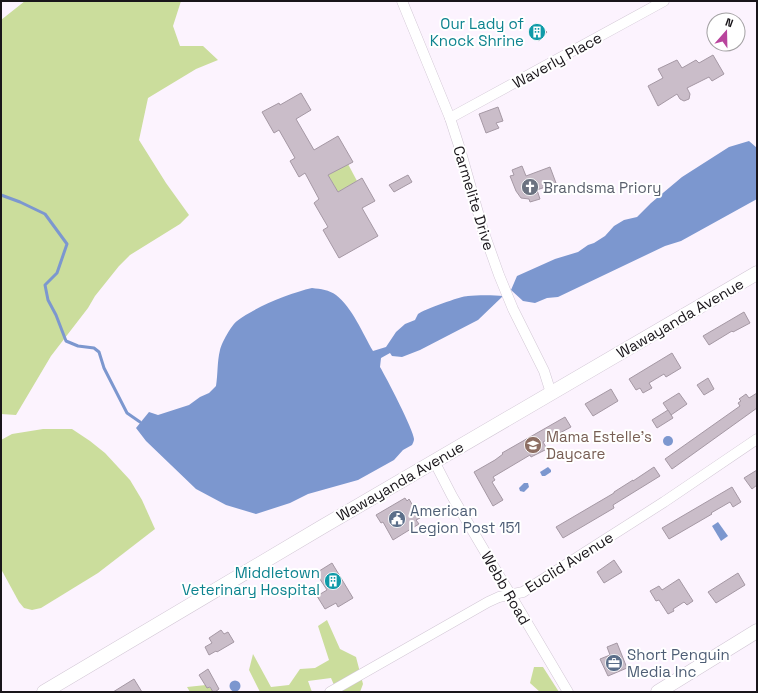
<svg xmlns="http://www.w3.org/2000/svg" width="758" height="693" viewBox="0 0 758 693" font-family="'Space Grotesk',sans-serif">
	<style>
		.green { fill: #cbdd9c }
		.water { fill: #7c97cf }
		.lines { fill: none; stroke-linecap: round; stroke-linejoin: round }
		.stream { stroke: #7c97cf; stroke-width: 3 }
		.building { fill: #cabdc9; stroke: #a598a4 }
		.street-casing { stroke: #d2c7d5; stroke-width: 11 }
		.secondary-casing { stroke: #d2c7d5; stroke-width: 15 }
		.street { stroke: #fff; stroke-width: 10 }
		.secondary { stroke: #fff; stroke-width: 14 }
		.labels { text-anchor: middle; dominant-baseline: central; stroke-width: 4; stroke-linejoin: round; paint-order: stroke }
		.culture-label { font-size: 15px; fill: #0d838f; stroke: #fff; text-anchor: end }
		.street-label { font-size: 15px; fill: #19151a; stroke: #fff }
		.worship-label { font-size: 15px; fill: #5b616d; stroke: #fff; text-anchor: start }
		.education-label { font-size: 15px; fill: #785e54; stroke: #fff; text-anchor: start }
		.service-label { font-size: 15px; fill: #4e5e75; stroke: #fff; text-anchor: start }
	</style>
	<rect width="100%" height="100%" fill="#fcf3fe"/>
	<!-- green -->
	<g class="green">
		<polygon points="25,1 181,1 173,26 180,46 203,46 218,60 196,69 148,98 139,140 166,183 189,215 180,224 130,255 119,266 95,296 88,308 51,356 16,415 1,414 1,20"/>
		<polygon points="348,164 357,181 338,192 328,175"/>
		<polygon points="43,429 72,429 90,441 105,453 130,480 142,500 155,529 98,573 41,608 32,610 24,608 19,602 1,569 1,440 12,434"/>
		<polygon points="327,620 340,649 356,657 363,684 360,692 337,692 331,678 308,681 312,692 260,692 249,670 253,654 271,687 289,685 300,669 315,668 329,660 318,626"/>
		<polygon points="534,667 543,667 559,692 540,692 530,683"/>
		<polygon points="206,685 215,692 190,692 187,687"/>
	</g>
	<!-- water -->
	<g class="water">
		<polygon points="749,141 757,148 757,199 681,241 665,246 558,297 547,298 535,303 523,301 511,290 517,276 555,259 578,252 588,245 594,243 605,236 614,226 624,220 637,217 651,203 682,177 729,147"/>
		<path d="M312 288C321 289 329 290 336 295 352 307 363 334 373 351L386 347 396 332 405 324 415 320C416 318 417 316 418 314 423 310 461 296 468 296 476 295 495 295 503 296L478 320 420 350 402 357 392 356 390 353 381 358 380 367C386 377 414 431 414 439 414 441 413 443 412 445L403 450 394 460 358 480 308 494 290 503 256 514 226 505 196 489 146 441 136 428 149 412 158 415 189 405 200 397 209 393 216 386C218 374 217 362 220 350 222 342 231 326 237 321 255 307 290 293 312 288Z"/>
		<circle cx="668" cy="441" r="5"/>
		<polygon points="548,467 551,470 551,472 545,476 542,476 540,472"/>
		<polygon points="524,483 528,483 529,487 524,492 520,491 519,488"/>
		<polygon points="718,522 728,536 721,541 712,526"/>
		<circle cx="235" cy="686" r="5.5"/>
	</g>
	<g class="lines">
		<!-- stream -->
		<polyline class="stream" points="1,195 20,202 45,214 67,244 57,273 45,285 48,300 56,315 66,341 78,346 94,348 99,352 104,368 127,413 140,422"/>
	</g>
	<!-- building -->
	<g class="building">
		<polygon points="536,23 547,32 539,41 528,32"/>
		<polygon points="713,55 724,74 712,81 709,77 687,88 690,94 689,99 684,101 680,99 677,94 658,106 648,86 663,78 658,69 677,60 682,68 696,60 699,63"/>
		<polygon points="301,93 311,110 296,119 314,150 338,136 353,162 328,175 338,192 362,178 375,201 362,208 378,236 339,258 323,230 328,227 314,203 319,199 305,173 299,177 290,161 295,158 279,130 274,133 262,112 279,103 280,105"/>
		<polygon points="498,107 503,121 496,123 499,128 486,133 479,114"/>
		<polygon points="522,166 526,176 550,167 556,183 537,190 540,199 530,202 529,199 521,198 516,191 510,176 514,175 512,170"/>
		<polygon points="408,175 412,182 394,192 389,185"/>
		<polygon points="744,312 750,323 733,332 732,331 709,345 703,336"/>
		<polygon points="672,353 681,368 666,377 664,374 649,383 652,388 643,393 640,388 636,390 629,379"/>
		<polygon points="708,378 714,389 704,395 697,385"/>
		<polygon points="611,389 618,401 593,416 585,404"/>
		<polygon points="679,393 687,404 671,415 663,403"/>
		<polygon points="757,393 757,408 672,469 665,459 740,406 738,403 741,401 739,399 746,394 749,398"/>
		<polygon points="668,410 673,418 657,428 652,420"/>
		<polygon points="565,417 571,427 543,442 547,449 531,457 530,455 493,477 495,480 492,482 503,500 493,506 474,472 495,460 503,454 502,453"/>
		<polygon points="654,467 660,476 613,505 614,508 563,538 556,527 614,493 614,492 633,480 633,481"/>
		<polygon points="757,470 757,485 752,489 744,478"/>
		<polygon points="732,487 741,502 733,507 730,502 711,513 712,514 669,539 662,528"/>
		<polygon points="405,498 407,501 409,499 420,518 416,520 419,524 393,540 383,522 381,523 376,515"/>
		<polygon points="614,560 622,572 604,583 597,572"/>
		<polygon points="332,563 353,598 338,607 336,603 325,609 317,596 327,590 316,573"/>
		<polygon points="738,573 745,585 716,603 708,592"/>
		<polygon points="679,579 693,601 687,605 684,602 673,609 674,611 668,614 659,600 656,601 650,591 659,586 662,590"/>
		<polygon points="221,630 224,634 228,632 234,642 217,652 216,651 209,655 205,647 212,643 209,638"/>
		<polygon points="617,643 627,668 608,676 600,659 610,655 607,647"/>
		<polygon points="208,669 219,689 215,692 213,692 210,687 207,688 199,675"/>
		<polygon points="134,679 142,692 113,692"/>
	</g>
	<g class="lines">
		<defs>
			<g id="street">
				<polyline points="402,1 450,118 460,149 483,230 499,275 513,309 544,371 551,393"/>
				<polyline points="450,118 664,1"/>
				<polyline points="434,461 452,496 568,692"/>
				<polyline points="330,692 488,602 499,597 523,592 664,502 757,439"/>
			</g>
			<g id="secondary">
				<polyline points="44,692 322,527 757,273"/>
				<polyline points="658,692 757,631"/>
			</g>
		</defs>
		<!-- street casing -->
		<use href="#street" class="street-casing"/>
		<!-- secondary casing -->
		<use href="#secondary" class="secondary-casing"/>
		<!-- street -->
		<use href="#street" class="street"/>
		<!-- secondary -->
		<use href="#secondary" class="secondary"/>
	</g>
	<!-- icons -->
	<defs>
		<symbol id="building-disc" viewBox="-11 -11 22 22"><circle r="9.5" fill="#0f9aa8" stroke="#fff"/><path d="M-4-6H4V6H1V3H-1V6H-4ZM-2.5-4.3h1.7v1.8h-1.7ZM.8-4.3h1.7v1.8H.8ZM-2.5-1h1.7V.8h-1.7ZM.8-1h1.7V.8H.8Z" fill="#fff"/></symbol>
		<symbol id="church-disc" viewBox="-11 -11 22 22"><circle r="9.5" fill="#6b7280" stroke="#fff"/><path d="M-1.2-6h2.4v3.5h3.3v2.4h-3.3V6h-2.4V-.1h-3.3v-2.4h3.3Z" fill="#fff"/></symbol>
		<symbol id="school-disc" viewBox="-11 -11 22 22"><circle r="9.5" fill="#8d6e63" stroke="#fff"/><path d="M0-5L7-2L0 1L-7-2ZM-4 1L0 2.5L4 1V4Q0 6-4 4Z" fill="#fff"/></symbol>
		<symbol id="civic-disc" viewBox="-11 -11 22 22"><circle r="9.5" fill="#5c6f8a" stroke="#fff"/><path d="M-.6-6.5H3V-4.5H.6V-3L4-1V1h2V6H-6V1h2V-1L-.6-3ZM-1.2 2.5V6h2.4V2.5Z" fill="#fff"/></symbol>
		<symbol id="office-disc" viewBox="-11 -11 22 22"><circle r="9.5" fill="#5c6f8a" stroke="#fff"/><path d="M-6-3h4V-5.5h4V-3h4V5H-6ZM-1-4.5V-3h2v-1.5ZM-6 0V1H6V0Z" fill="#fff"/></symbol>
	</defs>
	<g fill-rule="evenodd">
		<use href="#building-disc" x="527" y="22" width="20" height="20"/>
		<use href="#church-disc" x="520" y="177" width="20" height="20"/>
		<use href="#school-disc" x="523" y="435" width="20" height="20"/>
		<use href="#civic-disc" x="387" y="509" width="20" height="20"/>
		<use href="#building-disc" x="323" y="571" width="20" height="20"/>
		<use href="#office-disc" x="604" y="653" width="20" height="20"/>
	</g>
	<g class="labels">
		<!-- culture labels -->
		<g class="culture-label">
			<text x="524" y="23">Our Lady of<tspan x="524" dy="17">Knock Shrine</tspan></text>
			<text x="320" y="572">Middletown<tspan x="320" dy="17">Veterinary Hospital</tspan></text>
		</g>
		<!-- street labels -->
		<g class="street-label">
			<text transform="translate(557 60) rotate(-29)">Waverly Place</text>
			<text transform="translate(474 198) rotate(73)">Carmelite Drive</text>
			<text transform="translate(680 318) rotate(-30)">Wawayanda Avenue</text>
			<text transform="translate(400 481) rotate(-30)">Wawayanda Avenue</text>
			<text transform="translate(569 562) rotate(-32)">Euclid Avenue</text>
			<text transform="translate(506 588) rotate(60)">Webb Road</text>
		</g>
		<!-- worship labels -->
		<g class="worship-label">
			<text x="543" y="187">Brandsma Priory</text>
		</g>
		<!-- education labels -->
		<g class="education-label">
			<text x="546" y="436">Mama Estelle's<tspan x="546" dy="17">Daycare</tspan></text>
		</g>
		<!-- service labels -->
		<g class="service-label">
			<text x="410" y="510">American<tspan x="410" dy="17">Legion Post 151</tspan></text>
			<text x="627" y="654">Short Penguin<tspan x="627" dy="17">Media Inc</tspan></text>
		</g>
	</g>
	<!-- border -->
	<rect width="758" height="693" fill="none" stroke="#19151a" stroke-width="4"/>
	<!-- north arrow -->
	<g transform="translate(726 32) rotate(20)"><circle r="19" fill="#ffffff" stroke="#a3a1a3"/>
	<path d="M0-3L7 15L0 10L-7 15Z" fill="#b9449d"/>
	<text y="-6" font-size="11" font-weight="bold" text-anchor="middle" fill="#19151a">N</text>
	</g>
</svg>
